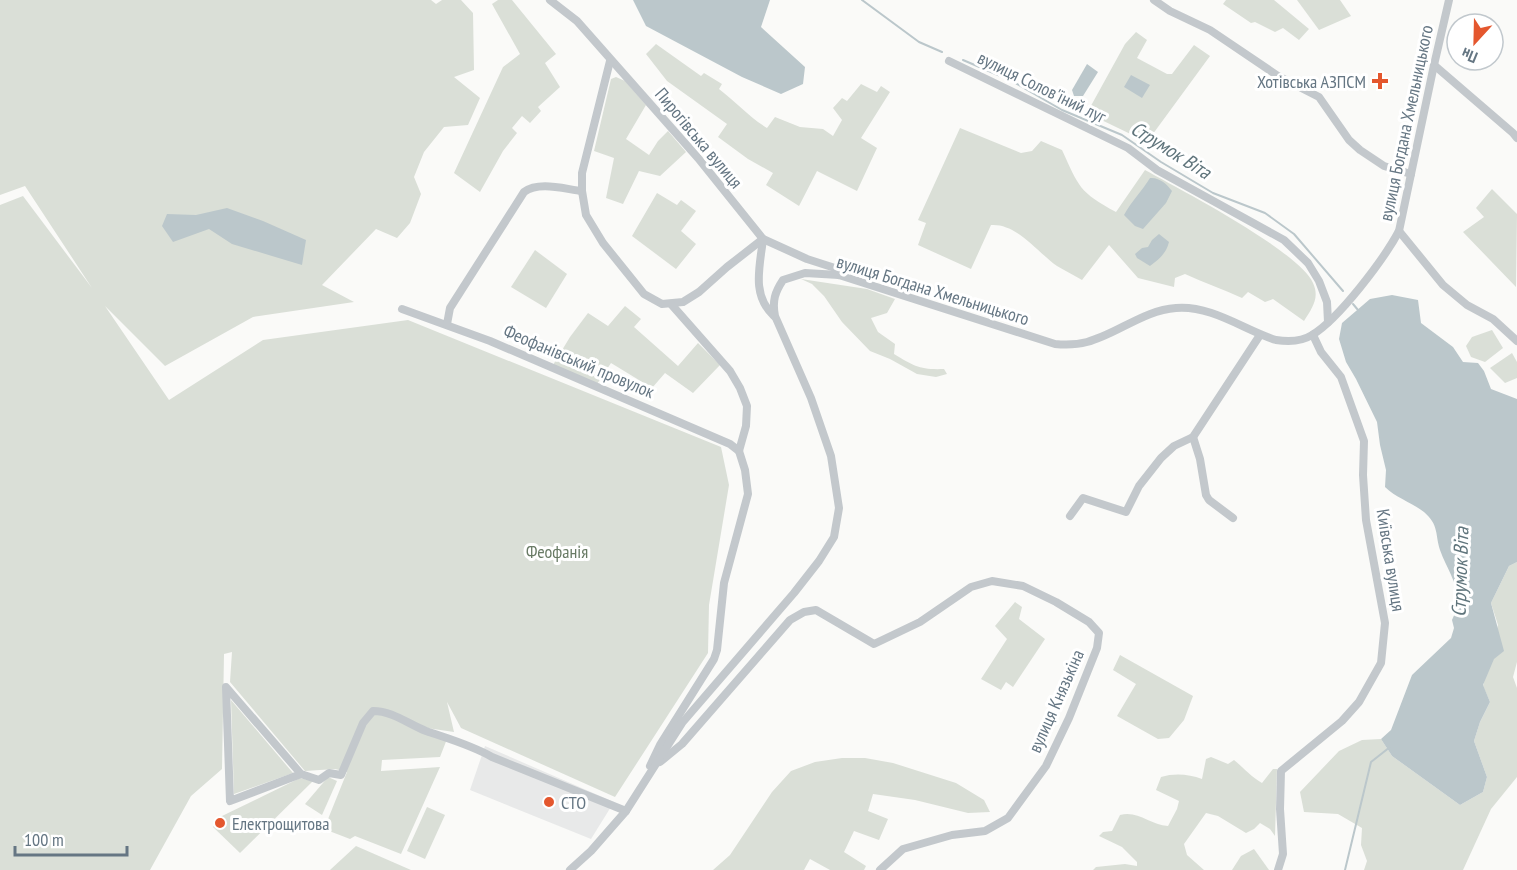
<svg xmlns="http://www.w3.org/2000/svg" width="1517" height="870" font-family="'PT Sans Narrow',sans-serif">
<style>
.built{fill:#e8e9e9}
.green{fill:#dadfd7}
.water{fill:#bbc7cb}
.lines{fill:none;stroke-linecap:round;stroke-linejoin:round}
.stream{stroke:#bbc7cb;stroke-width:2}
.minor{stroke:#c3c8cc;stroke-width:8}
.poi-dot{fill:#e4572e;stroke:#fff;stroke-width:2}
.labels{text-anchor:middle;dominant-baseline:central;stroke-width:6;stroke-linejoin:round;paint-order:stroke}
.poi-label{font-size:18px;fill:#657683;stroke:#fff;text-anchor:start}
.street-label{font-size:18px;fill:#657683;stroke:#fff}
.park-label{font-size:18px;fill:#687a64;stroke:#fff}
.water-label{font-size:20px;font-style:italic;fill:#60757c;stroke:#fff}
</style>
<rect width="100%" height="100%" fill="#fafaf8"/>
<path class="built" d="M485 746 614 802 591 839 470 790Z"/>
<g class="green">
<path d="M0 0H431L436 4 442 0H461L473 13 474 70 454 77 480 98 468 125 444 127 424 152 414 177 421 194 410 223 397 238 376 229 322 285 354 302 253 317 165 366 105 306 169 400 263 340 408 320 721 447 729 485 709 605 708 653 615 797 461 728 447 702 454 732 420 727 447 739 440 757 382 760 381 771 440 767 401 854 355 836 350 839 324 829 347 772 335 769 305 771 230 682 232 652 224 654 222 769 191 796 150 870H0V205L23 196 92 288 25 186 0 195Z"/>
<path d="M498 0H512L556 54 545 63 560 87 538 107 541 111 530 123 522 116 512 128 517 133 503 151 480 192 454 173 503 67 520 54 492 4Z"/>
<path d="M1226 0H1274L1309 29 1299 40 1283 28 1275 32 1255 22 1251 23 1223 4Z"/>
<path d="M1297 0H1340L1351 16 1319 30Z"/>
<path d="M1136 32 1147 40 1137 58 1167 74H1172L1194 45 1210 56 1147 142 1087 113 1125 44Z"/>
<path d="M656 44 701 76 704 73 722 84 719 89C736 102 749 117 767 128L775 117 800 127 823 129 833 136 842 120 833 108 842 98 847 101 861 84 877 92 881 86 890 92 861 138 877 148 857 191 817 171 799 206 766 185 773 173 748 159 718 137 727 124 667 81 646 54Z"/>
<path d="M616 77 625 81 646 105 626 139 649 155 658 141 668 131 686 152 660 176 639 171 623 204 606 198 614 158 594 151 611 79Z"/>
<path d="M960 128 1021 153 1032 151 1041 141 1062 150C1079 187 1079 192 1116 212L1145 170C1179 189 1299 251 1313 283 1320 298 1312 308 1304 321L1273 299 1265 302 1248 292 1242 298C1223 289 1204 283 1185 274L1175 278 1174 287 1138 278 1109 245 1082 280C1074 275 1065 271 1057 266 1038 253 1017 223 991 225L971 269 918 245 926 223 918 220Z"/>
<path d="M1492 189 1517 214 1516 287 1463 232 1484 217 1476 208Z"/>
<path d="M657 193 677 205 681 200 696 211 681 231 696 244 676 269 632 236Z"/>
<path d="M535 250 567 274 546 308 511 287Z"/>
<path d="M801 279 867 289 895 299 887 313 871 318 878 332 895 344 894 354C914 366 920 370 944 369L947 374 936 377 917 374 890 359 870 351 842 322 824 296 812 284Z"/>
<path d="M625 306 641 319 634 327 678 366 698 343 720 365 693 393 665 373 652 388 611 363 597 384 553 365 570 337 588 313 608 326Z"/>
<path d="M1492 330 1503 348 1485 362 1471 357 1466 346 1472 337Z"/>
<path d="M1512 353 1517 362V378L1505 383 1490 368Z"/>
<path d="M1517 562V662L1513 677 1517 688V777L1491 809 1463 870H1364L1367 861 1361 845 1362 828 1338 814 1304 812 1300 792 1339 751 1362 740 1381 739 1392 756 1460 805 1483 792 1487 777 1474 741 1480 722 1490 702 1483 686 1498 625 1491 603 1509 566Z"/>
<path d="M1015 602 1022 607 1019 619 1045 639 1013 687 1006 682 1001 690 981 679 1007 639 995 626Z"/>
<path d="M1120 655 1193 696 1184 720 1169 738 1158 739 1117 716 1136 684 1113 670Z"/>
<path d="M231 700 293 773 234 794Z"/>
<path d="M1211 757 1228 764 1234 760C1244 768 1250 776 1262 783L1273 769H1277L1275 836 1270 829 1260 823 1254 829 1246 833 1218 816 1206 813 1184 844 1187 855 1204 870H1093L1096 867 1125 864 1137 866V862L1122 847 1099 836 1103 832 1112 831 1120 815C1138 810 1150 825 1168 826L1177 809 1179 801 1156 790 1161 777C1174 773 1189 774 1202 779L1206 759Z"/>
<path d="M842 758H865L893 763 956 783 984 800 990 812 968 813 915 800 873 794 868 811 888 819 879 840 854 831 844 852 866 866 864 870H830L810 859 804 870H713L730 855 772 792 791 771 815 762Z"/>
<path d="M328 777 337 781 322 815 305 804Z"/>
<path d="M300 778 313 781 240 853 213 827 222 816Z"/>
<path d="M427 807 445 815 425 859 407 851Z"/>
<path d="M356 846 411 870H330Z"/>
<path d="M1254 849 1269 870H1232L1241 856Z"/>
</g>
<g class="water">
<path d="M633 0H770L761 27 805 67 803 84 781 94 742 77 646 26Z"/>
<path d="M1087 64 1098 72 1083 96H1074L1072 90Z"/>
<path d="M1131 75 1150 85 1142 98 1124 87Z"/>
<path d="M1150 178C1159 177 1167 184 1172 191L1166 203 1143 229 1135 226 1124 215C1131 202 1142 191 1150 178Z"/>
<path d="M227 208 263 221 306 240 302 265 232 244 209 229 173 242 162 226 167 214 196 215Z"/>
<path d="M1159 234 1169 242C1166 254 1159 259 1150 266L1137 258 1135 254 1142 248 1148 247 1152 240Z"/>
<path d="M1392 295 1418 300 1421 323 1453 347 1463 362 1478 363 1484 371 1491 389 1517 399V562L1509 566 1491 603 1504 651 1494 659 1483 685 1490 702 1480 722 1474 741 1487 777 1483 792 1460 805 1392 756 1381 739 1391 730 1412 675 1451 638 1454 628 1452 620C1466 592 1449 575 1440 550 1435 534 1439 525 1424 512 1411 502 1396 498 1385 487L1386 470 1380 445 1377 422 1356 379 1346 362 1339 339 1342 323 1370 299Z"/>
</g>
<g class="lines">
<g class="stream">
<path d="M862 0 919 42 942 52"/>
<path d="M963 60 1012 81 1062 110 1122 135 1161 162 1213 193 1265 213 1294 234 1343 291"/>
<path d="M1353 304 1358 310"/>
<path d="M1345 870 1371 762 1390 747"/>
</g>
<g class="minor">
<path d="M550 0 577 21 698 158 763 239C760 266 751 295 774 316"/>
<path d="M1154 0 1170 11 1210 30 1278 76 1319 97 1349 140 1360 150 1384 166 1411 174"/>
<path d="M610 61 582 173V191L586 215 603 243 644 294 662 304 683 302 699 292 727 267 763 239 807 259 835 268 839 275"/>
<path d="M949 61 1128 148 1157 170 1284 240 1308 263 1319 281 1327 302 1328 322"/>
<path d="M1434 65 1513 133 1517 138"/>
<path d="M1399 231 1443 285 1467 305 1493 319 1517 341"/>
<path d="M402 309 490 341 730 444 739 451"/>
<path d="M447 324 450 308 524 192C539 181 564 189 582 191"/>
<path d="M1193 437 1200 459 1206 495 1209 500 1233 518"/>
<path d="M1070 516 1083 498 1126 512 1139 486 1161 458 1174 446 1193 437 1260 335"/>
<path d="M660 762 682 744 790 620 804 612 816 610 874 644 920 622 971 587 992 581 1023 586 1056 602 1089 622 1099 633 1097 648 1069 718 1046 766 1008 818 985 831 952 835 903 849 880 870"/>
<path d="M650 766 660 745 714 659 717 650 724 583 748 494 745 470 739 451 746 426 747 406 740 388 730 371 671 304"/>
<path d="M301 774 230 801 226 687 301 774 319 780 329 773 341 775 363 723 373 711C393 711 408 724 426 731 449 739 471 745 492 757L626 811"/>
<path d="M570 870 591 851 626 811 682 723 794 593 819 561 834 537 839 508 831 456 811 398 775 316C772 301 775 292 783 280L805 273 839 275 1055 344C1066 345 1076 345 1087 342 1117 334 1144 310 1176 308 1212 305 1244 330 1276 340 1289 342 1301 342 1312 335 1339 319 1384 259 1399 231L1434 65 1449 0"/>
<path d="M1278 870 1283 854 1280 809 1281 771 1342 721 1359 702 1381 663 1385 623 1366 520 1363 475 1364 441 1341 377 1321 352 1313 335"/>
</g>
</g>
<g class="poi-dot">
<path d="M1377 72h6v6h6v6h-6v6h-6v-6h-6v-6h6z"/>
<circle cx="549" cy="802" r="6"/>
<circle cx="220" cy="823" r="6"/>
</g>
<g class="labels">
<g class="poi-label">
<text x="1366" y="81" text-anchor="end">Хотівська АЗПСМ</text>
<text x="561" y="802">СТО</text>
<text x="232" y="823">Електрощитова</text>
</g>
<g class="street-label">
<text transform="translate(1042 87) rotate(26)">вулиця Солов'їний луг</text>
<text transform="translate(1406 123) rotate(-78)">вулиця Богдана Хмельницького</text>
<text transform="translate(699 138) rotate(50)">Пирогівська вулиця</text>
<text transform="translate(933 290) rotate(17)">вулиця Богдана Хмельницького</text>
<text transform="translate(579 361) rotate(23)">Феофанівський провулок</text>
<text transform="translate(1391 560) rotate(81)">Київська вулиця</text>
<text transform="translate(1056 701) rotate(-66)">вулиця Князькіна</text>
</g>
<g class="park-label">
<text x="557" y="551">Феофанія</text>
</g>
<g class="water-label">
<text transform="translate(1171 150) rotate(32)">Струмок Віта</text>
<text transform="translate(1460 572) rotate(-88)">Струмок Віта</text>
</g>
</g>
<g transform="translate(1475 42) rotate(202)"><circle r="28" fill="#ffffff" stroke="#c1c8cd" stroke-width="1.5"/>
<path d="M0-4.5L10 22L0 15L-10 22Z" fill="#e4572e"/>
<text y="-9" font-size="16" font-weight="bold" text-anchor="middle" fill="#657683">Пн</text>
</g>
<path d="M15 846v9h112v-9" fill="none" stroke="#657683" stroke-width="3"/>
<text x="24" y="846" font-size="18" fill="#657683" stroke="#ffffff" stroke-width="4.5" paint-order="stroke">100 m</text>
</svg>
